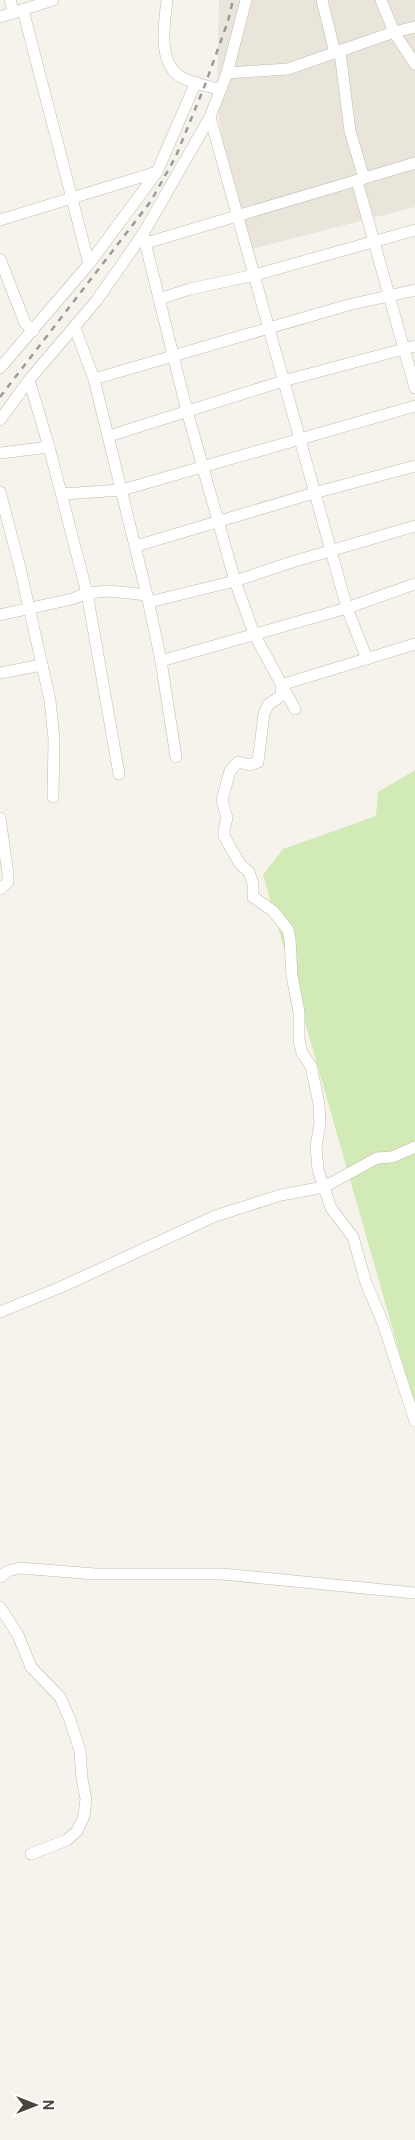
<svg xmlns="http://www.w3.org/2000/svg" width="415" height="2140" font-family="'Public Sans',sans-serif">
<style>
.residential{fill:#eae5da}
.green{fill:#d2eab5}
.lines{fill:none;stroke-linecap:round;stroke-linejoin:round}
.minor-casing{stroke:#c2bbae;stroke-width:12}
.minor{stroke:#fff;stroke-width:11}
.rail{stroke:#9a9a9a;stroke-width:2.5;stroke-dasharray:6 6;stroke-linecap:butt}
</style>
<rect width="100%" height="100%" fill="#f6f3ec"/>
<path class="residential" d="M219 0H415V207L252 249 224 160 217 100Z"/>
<path class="green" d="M415 770V1407L263 875 283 849 376 816 378 792Z"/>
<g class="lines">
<defs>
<g id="minor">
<path d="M10 0 14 13"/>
<path d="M167 0C164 24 157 66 183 78 194 84 209 86 221 90"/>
<path d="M322 0 335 53"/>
<path d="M381 0 394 32 415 64"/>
<path d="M23 10 89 264"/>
<path d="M0 17 53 0"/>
<path d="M340 52 350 131 364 178"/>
<path d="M227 73 288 69 394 32 415 27"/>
<path d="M210 117 347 608 367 659"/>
<path d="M357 181 415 388"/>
<path d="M0 220 157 172"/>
<path d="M143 234 187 411 235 581 254 634 295 709"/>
<path d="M146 243 415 163"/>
<path d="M0 259 25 323 33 331"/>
<path d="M159 299 190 289 255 275 415 230"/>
<path d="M75 328 94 379 147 595 161 661 176 757"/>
<path d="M0 368 89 264 157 172 196 82"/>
<path d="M94 379 348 305 415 290"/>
<path d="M29 380 49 447 87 593 119 774"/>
<path d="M0 420 29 380 97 300 143 234 210 117 227 73 246 0"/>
<path d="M109 436 283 381 415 346"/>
<path d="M0 453 49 447"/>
<path d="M0 492 20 568 50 700 54 739 53 797"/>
<path d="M62 494 122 490 415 406"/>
<path d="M136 546 314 493 415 466"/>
<path d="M149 602 235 581 292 562 415 526"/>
<path d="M0 615 72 599 87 593 110 591 147 595"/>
<path d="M415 644 281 685 282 695 268 705 264 714 258 762 249 765 238 762 230 771 222 800 227 818 224 830V836L240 864 249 872 253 884V897L273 911 288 930 290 939 292 976 299 1012V1040L302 1053 311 1066 319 1104 320 1124 316 1146 318 1170 331 1208 353 1237 366 1283 383 1323 415 1421"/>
<path d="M161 661 347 608 415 584"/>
<path d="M0 673 42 665"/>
<path d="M0 818 8 874V882L0 889"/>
<path d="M0 1312 59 1288 215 1216 281 1195 324 1187 377 1158 392 1157 415 1147"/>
<path d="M0 1577 8 1571 20 1568 95 1574H222L415 1593"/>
<path d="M0 1607 18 1635 31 1667 60 1697 70 1720 80 1751 82 1779 86 1799 84 1816 77 1831 67 1840 31 1854"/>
</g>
</defs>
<use href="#minor" class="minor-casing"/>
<use href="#minor" class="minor"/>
<path class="rail" d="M0 397 151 201 176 156 205 85 228 21 233 0"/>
</g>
<g transform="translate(35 2105) rotate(90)" stroke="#ffffff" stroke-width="4" paint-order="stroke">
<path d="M0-4L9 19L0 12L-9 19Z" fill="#4b4439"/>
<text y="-8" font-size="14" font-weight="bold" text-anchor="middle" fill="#4b4439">N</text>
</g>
</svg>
